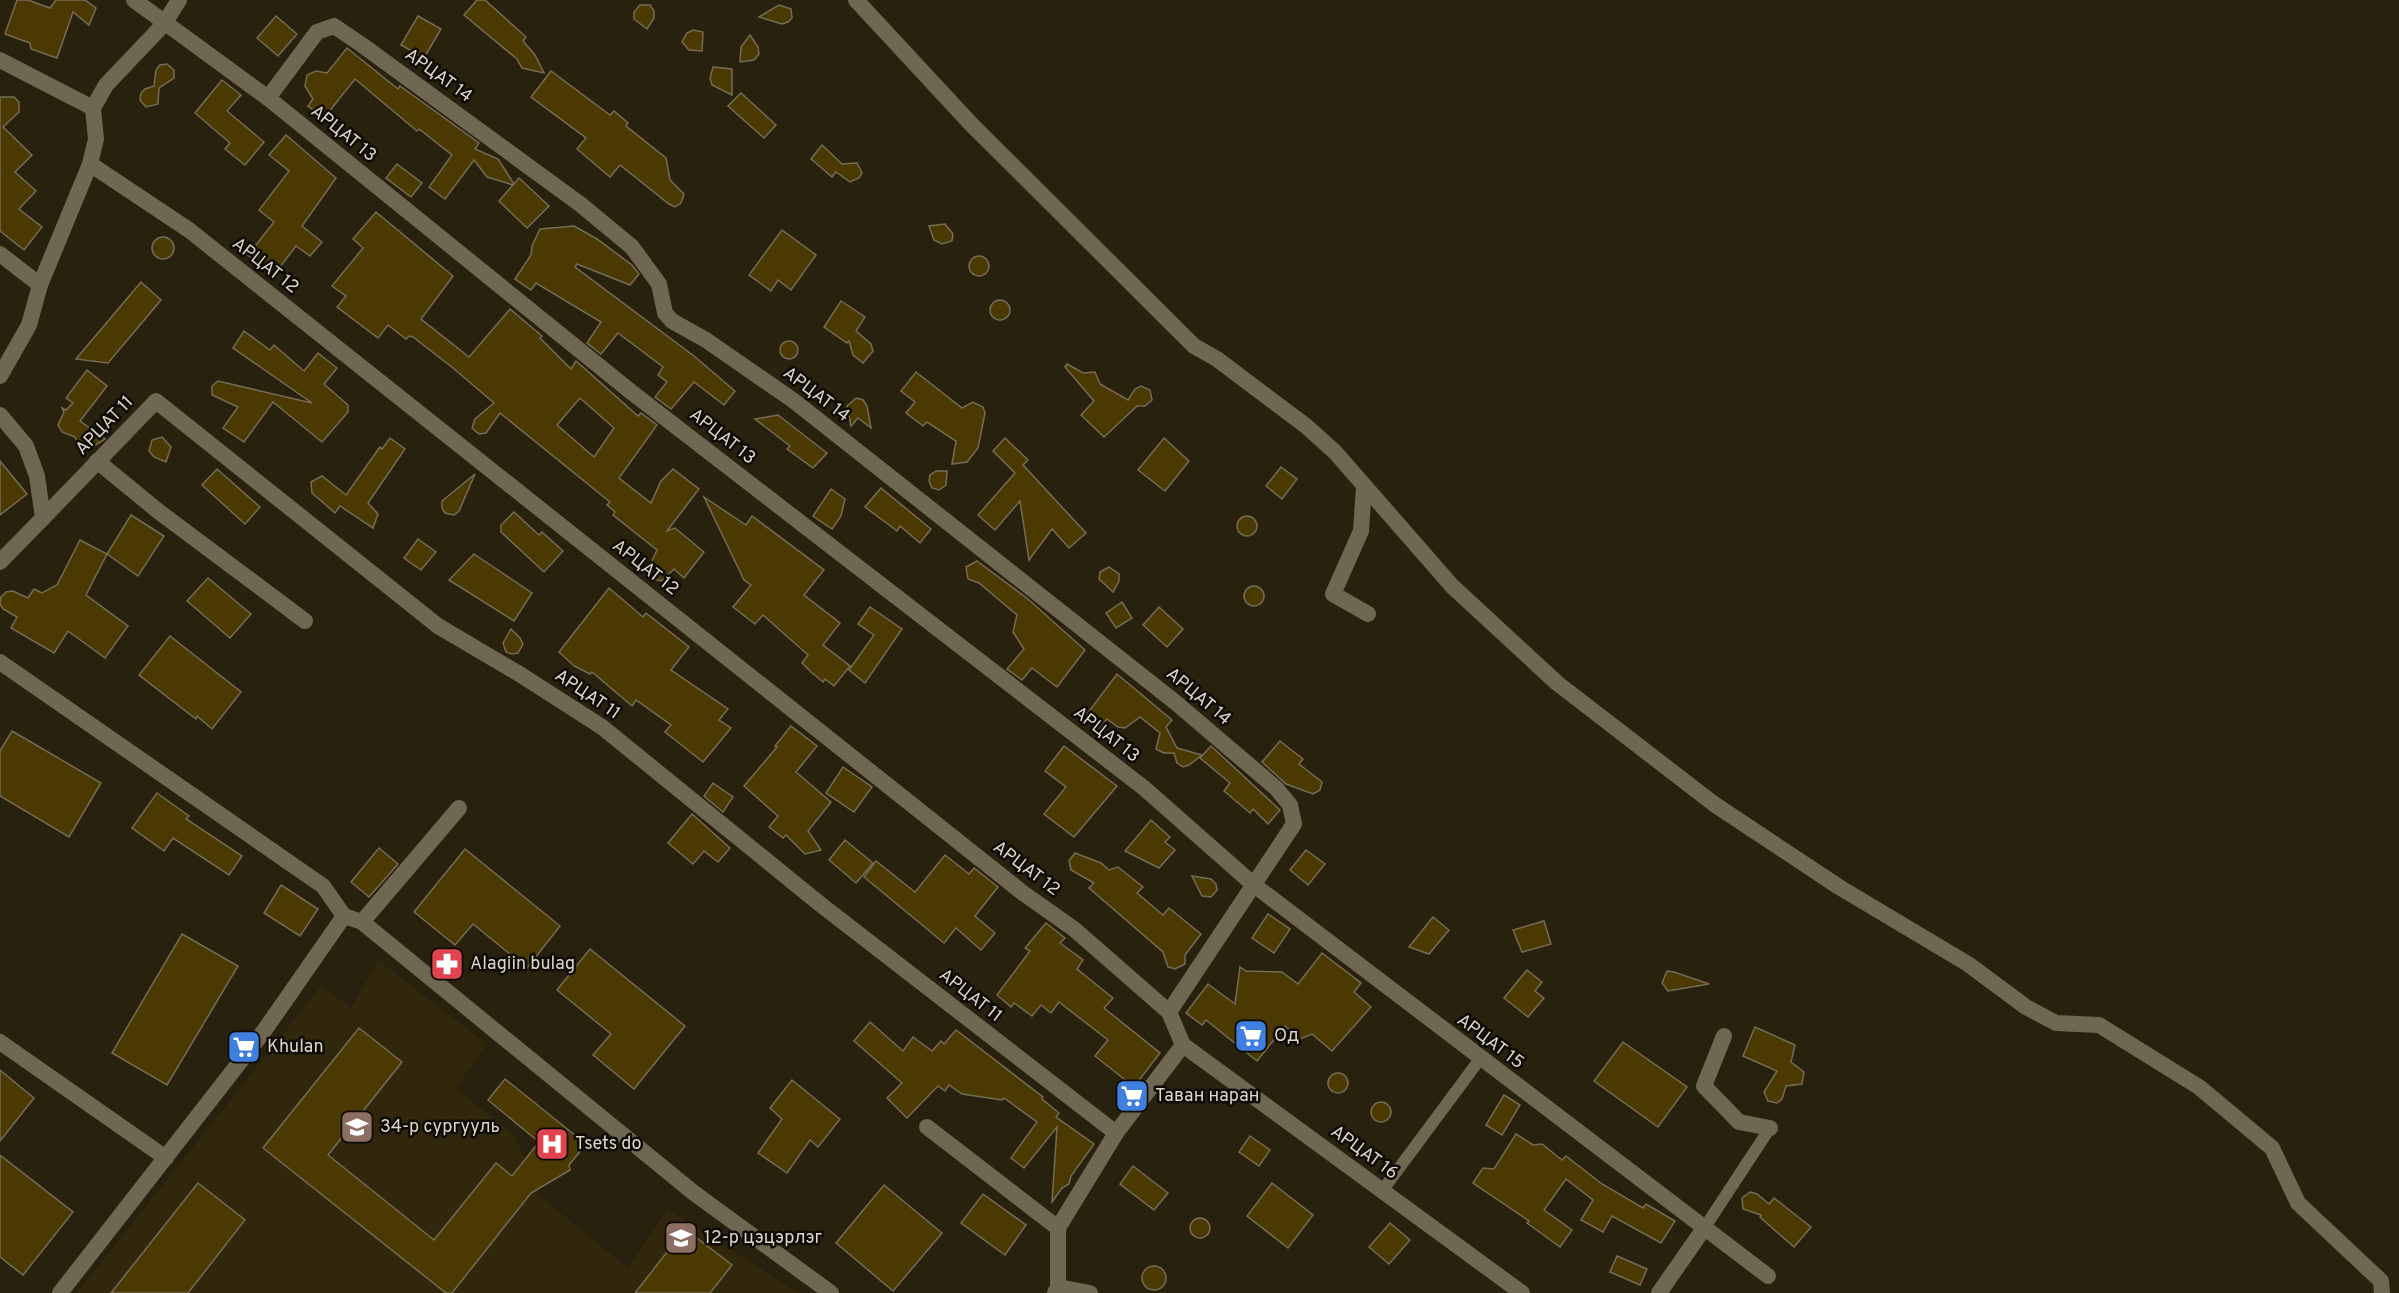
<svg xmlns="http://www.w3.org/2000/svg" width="2399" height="1293" font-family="Overpass,sans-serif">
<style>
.built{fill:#31270c}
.building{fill:#4a3a01;stroke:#746c56;stroke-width:1.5;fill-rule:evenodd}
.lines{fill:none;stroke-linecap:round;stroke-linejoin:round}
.service{stroke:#6f6752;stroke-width:12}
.minor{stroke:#6f6752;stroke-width:16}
.labels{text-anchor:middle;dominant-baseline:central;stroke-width:5;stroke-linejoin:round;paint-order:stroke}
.street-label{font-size:18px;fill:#dcd7cb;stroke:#0e0b04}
.poi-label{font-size:18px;fill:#dcd7cb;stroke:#0e0b04;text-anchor:start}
</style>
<rect width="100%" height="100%" fill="#28210d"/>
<path class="built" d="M378 960 487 1044 456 1088 515 1136 540 1196 628 1268 667 1209 799 1293H77L321 986 351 1008Z"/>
<g class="building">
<path d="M17 0H28L50 8 56 0H85L96 8 89 25 73 12 57 58 31 49 30 43 5 34Z"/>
<path d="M477 0H485L526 37 523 41 535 55 544 73 522 68 517 59 464 15Z"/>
<path d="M640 5H650L654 11V18L647 29 634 19V12Z"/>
<path d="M779 5 791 9 792 18 788 22 782 24 759 17Z"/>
<path d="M276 16 297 34 278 56 257 38Z"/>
<path d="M418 16 441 29 424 58 401 45Z"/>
<path d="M693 30 703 32 702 51 689 50 682 42 687 33Z"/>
<path d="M750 35 758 47 759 54 754 60 740 62 741 47Z"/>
<path d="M347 48 398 89 400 86 479 143 475 149 498 159 514 184 519 178 549 206 527 228 499 201 513 185 487 177 474 160 445 199 429 187 452 155 419 129 417 131 355 79 324 118 308 106 313 99 305 86 307 75 316 71 327 73Z"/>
<path d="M167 64 174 70V78L159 88 158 104 146 107 140 100 141 93 145 89 154 86 156 70 160 65Z"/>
<path d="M713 67 732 69V95L712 85 710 78Z"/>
<path d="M551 71 610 115 614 111 628 123 626 126 666 158 670 180 684 194 681 203 675 207 669 204 620 165 610 177 577 149 586 138 531 97Z"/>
<path d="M222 80 241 95 227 111 264 142 245 165 225 149 230 143 195 113Z"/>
<path d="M741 93 776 125 764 138 728 106Z"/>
<path d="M0 97H14L19 102V112L3 127 32 155 15 172 36 191 19 209 42 227 24 250 0 231Z"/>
<path d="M286 135 336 178 302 226 322 242 310 256 296 246 274 275 248 255 274 222 259 210 289 171 269 155Z"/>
<path d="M822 145 842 164 857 163 862 173 859 178 850 182 836 172 832 177 811 159Z"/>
<path d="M397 164 422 183 411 197 386 178Z"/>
<path d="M376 212 453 276 421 319 469 357 510 309 542 336 540 338 571 369 576 361 638 416 641 413 657 425 619 478 651 503 661 481 673 469 699 489 667 531 675 528 704 552 684 578 674 569 662 581 652 579 648 569 657 550 613 515 615 512 607 505 610 502 500 413 486 433 479 434 472 428 475 419 494 403 453 368 413 337 409 336 406 339 388 325 378 338 337 307 346 296 332 286 363 248 353 239ZM580 398 614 428 594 457 557 425Z"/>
<path d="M945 224 953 234 952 241 942 244 934 240 929 226Z"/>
<path d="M574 226 597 239 632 265 639 274 630 285 577 264 575 267 694 356 735 391 724 405 694 382 671 409 655 397 667 382 658 375 663 367 618 333 601 354 587 343 601 322 536 283 531 290 515 279 531 255 532 246 540 229Z"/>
<path d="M782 230 816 255 791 290 778 280 771 291 749 275Z"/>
<circle cx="163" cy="248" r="11"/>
<circle cx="979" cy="266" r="10"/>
<path d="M141 282 161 300 108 363 76 359Z"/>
<circle cx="1000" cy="310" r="10"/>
<path d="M841 301 865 317 856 331 871 344 873 351 863 363 853 355 849 341 847 343 824 327Z"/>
<path d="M244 331 270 350 274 345 304 371 318 353 337 368 324 384 348 405V412L322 442 273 402 244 442 223 428 238 407 212 395V386L218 381 312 403 233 348Z"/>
<circle cx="789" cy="350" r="9"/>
<path d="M1067 364 1083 373 1095 372 1100 384 1128 400 1135 389 1141 386 1150 390 1152 400 1145 406H1137L1104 437 1081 415 1094 401 1065 367Z"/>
<path d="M87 370 107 386 80 421 105 439 88 450 78 445 75 437 62 432 58 425 64 412 62 408 66 410 73 403 66 398Z"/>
<path d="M916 372 962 408 973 402 983 407 985 413 978 448 967 462 952 464 956 441 927 422 923 426 906 413 915 402 901 391Z"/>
<path d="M856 398 863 400 867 406 871 428 858 418 851 426 847 406Z"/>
<path d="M778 415 827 453 813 468 787 449 790 446 755 419Z"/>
<path d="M162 437 171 447 166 462 154 457 149 451 152 440Z"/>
<path d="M390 438 405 449 368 503 378 514 373 528 340 506 335 513 312 493 311 482 322 476 346 495 380 447 382 449Z"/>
<path d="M1005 438 1028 460 1023 465 1086 533 1069 548 1052 529 1029 560 1020 501 995 530 978 515 1015 473 993 451Z"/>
<path d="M1164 438 1189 461 1165 491 1138 470Z"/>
<path d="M0 461 27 494 0 515Z"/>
<path d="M1281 467 1297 479 1282 499 1266 486Z"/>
<path d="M217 469 260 507 245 524 202 485Z"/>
<path d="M936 471H947L946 485 939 490 932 488 929 481 930 475Z"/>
<path d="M475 474 459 511 454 515 445 513 442 508V501Z"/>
<path d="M881 488 931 529 920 543 900 526 897 531 865 507Z"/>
<path d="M831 489 845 499 841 516 832 529 813 516Z"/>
<path d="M704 497 746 525 752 516 824 570 804 595 840 623 823 645 850 666 834 686 825 679 823 682 811 672 802 663 808 655 763 615 755 624 733 607 751 585 744 580Z"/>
<path d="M514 512 539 535 542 532 563 551 544 572 501 532V525Z"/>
<path d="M131 515 164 536 138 576 107 554Z"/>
<circle cx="1247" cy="526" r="10"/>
<path d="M418 539 436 552 421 570 404 558Z"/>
<path d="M80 540 107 554 86 595 128 626 105 658 68 631 54 653 11 628 17 617 3 609 0 604 1 597 6 592 13 591 28 598 34 589 42 593 57 585Z"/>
<path d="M474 554 532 593 514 621 449 580Z"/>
<path d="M977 561 1028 599 1085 650 1057 687 1032 668 1022 680 1007 669 1024 649 1013 632 1017 615 979 583 968 579 966 567Z"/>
<path d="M1109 567 1119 574V581L1113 592 1099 579 1100 572Z"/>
<path d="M208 578 251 614 230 638 187 601Z"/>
<circle cx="1254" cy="596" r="10"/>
<path d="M609 588 643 617 646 613 689 647 671 670 728 709 719 720 731 728 703 762 665 732 671 725 636 700 632 706 592 672 590 674 574 666 559 652Z"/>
<path d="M1122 602 1132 618 1116 628 1106 613Z"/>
<path d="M870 607 902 629 865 683 849 670 874 635 858 624Z"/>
<path d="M1159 607 1183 629 1167 647 1143 625Z"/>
<path d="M511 629 520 638 523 644 518 653 512 654 506 652 503 643Z"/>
<path d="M170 636 241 692 212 729 197 716 196 719 139 675Z"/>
<path d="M1117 674 1172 720 1166 727 1177 748 1202 755 1189 765 1183 767 1177 763 1174 753H1164L1156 749 1160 733 1140 717 1125 728 1118 727 1107 719 1099 729 1084 718Z"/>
<path d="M791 726 817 746 796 772 831 802 808 831 821 850 805 854 786 835 783 838 769 827 778 816 744 786 777 747 775 746Z"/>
<path d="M12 731 101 783 69 837 0 796V751Z"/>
<path d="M1280 741 1303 759 1299 764 1322 782 1320 790 1313 794 1286 784 1262 762Z"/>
<path d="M1064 746 1117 786 1074 837 1044 814 1066 787 1045 771Z"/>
<path d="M1211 746 1280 810 1268 824 1253 809 1250 813 1224 791 1230 783 1200 758Z"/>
<path d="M843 767 872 787 854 812 826 793Z"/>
<path d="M713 783 733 797 723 812 704 796Z"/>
<path d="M157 793 189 816 186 819 242 856 229 875 173 838 164 851 132 828Z"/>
<path d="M692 814 730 848 718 862 704 851 693 864 668 843Z"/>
<path d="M1151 820 1170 837 1165 842 1175 850 1159 868 1125 851Z"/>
<path d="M845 840 873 863 856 883 829 860Z"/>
<path d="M379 848 398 864 369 897 351 882Z"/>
<path d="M465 849 560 926 527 968 473 924 455 945 414 912Z"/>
<path d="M1306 850 1325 864 1308 885 1290 870Z"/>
<path d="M1075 853 1101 863 1109 870 1118 867 1143 887 1137 893 1163 915 1169 908 1201 934 1185 955V964L1175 969 1168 967 1163 952 1089 888 1094 883 1071 870 1069 861Z"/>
<path d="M945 855 969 874 974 868 998 887 975 916 995 933 981 950 956 928 944 943 864 877 876 861 915 892Z"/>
<path d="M1192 876 1211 879 1216 884 1217 890 1211 897 1202 896Z"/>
<path d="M281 885 318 909 300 936 264 913Z"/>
<path d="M1268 914 1290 929 1274 953 1252 938Z"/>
<path d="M1433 917 1449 930 1429 954 1409 947Z"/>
<path d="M1544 921 1551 944 1522 952 1513 930Z"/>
<path d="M1046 923 1065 938 1060 943 1083 960 1077 969 1113 998 1104 1008 1160 1053 1134 1087 1095 1056 1108 1040 1059 1002 1051 1013 1041 1005 1032 1016 1014 1003 1011 1007 997 995 1030 951 1025 948Z"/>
<path d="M182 934 238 966 167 1085 112 1053Z"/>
<path d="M590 949 685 1026 634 1089 593 1055 611 1034 557 990Z"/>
<path d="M1322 953 1361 983 1354 992 1371 1007 1332 1051 1312 1034 1300 1039 1285 1026 1257 1061 1206 1020 1202 1025 1186 1013 1208 984 1235 1004 1240 967 1246 971 1282 972 1298 984Z"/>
<path d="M1527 970 1542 982 1535 991 1544 998 1528 1017 1504 998Z"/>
<path d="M1667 971 1674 972 1709 984 1668 991 1662 983Z"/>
<path d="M870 1022 903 1051 913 1037 932 1051 941 1041 944 1044 956 1030 1043 1097 1042 1099 1059 1113 1056 1117 1094 1144 1071 1176 1069 1184 1062 1188 1052 1202 1057 1127 1024 1168 1011 1158 1037 1122 1004 1098 1002 1100 962 1094 949 1085 945 1091 938 1086 907 1118 887 1098 902 1083 854 1041Z"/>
<path d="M1755 1027 1795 1045 1791 1062 1804 1072 1802 1084 1786 1086 1782 1099 1777 1103 1768 1101 1764 1092 1777 1071 1743 1056Z"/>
<path d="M359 1028 402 1062 328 1155 434 1240 496 1163 512 1176 539 1142 488 1100 505 1079 586 1144 569 1165 570 1170 531 1193 452 1293H446L263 1148Z"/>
<path d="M1623 1042 1687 1087 1658 1127 1594 1081Z"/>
<path d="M0 1070 34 1098 0 1141Z"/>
<circle cx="1338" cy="1083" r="10"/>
<path d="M792 1080 840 1119 818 1147 810 1140 787 1173 758 1153 782 1119 770 1108Z"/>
<path d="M1504 1095 1520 1105 1502 1135 1486 1125Z"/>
<circle cx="1381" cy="1112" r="10"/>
<path d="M1516 1134 1533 1145 1542 1144 1562 1160 1566 1156 1602 1184 1643 1208 1646 1204 1675 1221 1661 1243 1612 1216 1603 1232 1581 1220 1593 1200 1566 1179 1544 1210 1572 1230 1560 1247 1527 1223 1529 1221 1473 1183 1483 1168 1494 1169Z"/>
<path d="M1250 1136 1270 1150 1259 1166 1239 1152Z"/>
<path d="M0 1155 73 1212 23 1275 0 1257Z"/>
<path d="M1133 1166 1168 1193 1154 1210 1120 1184Z"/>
<path d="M198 1183 245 1220 188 1293H111Z"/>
<path d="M1272 1183 1313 1215 1288 1248 1247 1216Z"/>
<path d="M884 1185 942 1233 893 1291 836 1243Z"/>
<path d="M1750 1192 1757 1194 1769 1204 1774 1198 1811 1227 1794 1247 1760 1217 1761 1215 1743 1209 1742 1198Z"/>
<path d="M983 1194 1026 1225 1005 1255 961 1223Z"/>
<circle cx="1200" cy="1228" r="10"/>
<path d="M1390 1223 1410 1240 1389 1264 1369 1247Z"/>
<path d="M685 1229 732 1265 710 1293H635Z"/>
<path d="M1617 1256 1647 1269 1640 1285 1610 1272Z"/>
<circle cx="1154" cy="1278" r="12"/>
</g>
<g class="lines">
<g class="service">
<path d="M1382 1191 1480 1059"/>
<path d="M1705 1227 1770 1128"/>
</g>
<g class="minor">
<path d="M134 0 268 98 630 391 1144 788 1254 885 1768 1276"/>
<path d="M856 0 971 124 1194 346 1217 359 1306 426 1335 452 1452 586 1557 683 1714 804 1839 887 1968 964 2026 1007 2056 1023 2099 1025 2199 1087 2272 1148 2298 1203 2381 1281 2382 1293"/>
<path d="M0 60 93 108"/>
<path d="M268 98 317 32 334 26 362 45 580 204 632 247 659 284 665 313 672 321 706 340 794 401 1175 702 1276 788 1290 805 1294 824 1169 1012 1183 1045 1116 1133 1058 1228V1287L1055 1293"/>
<path d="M90 164 189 230 1023 893 1074 929 1169 1012"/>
<path d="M0 254 40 285"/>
<path d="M0 376 29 325 40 285 90 164 96 139 93 108 106 85 164 24 179 0"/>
<path d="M0 415 26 446 37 476 43 518 0 562"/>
<path d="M97 461 158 511 305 621"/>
<path d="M1364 486 1361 531 1333 594 1368 614"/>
<path d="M43 518 156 401 438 626 521 675 602 727 820 904 1116 1133"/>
<path d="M0 662 323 886 344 916 362 922 694 1193 831 1293"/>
<path d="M362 922 459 808"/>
<path d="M1724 1036 1704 1086 1739 1122 1770 1128"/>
<path d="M0 1042 166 1158"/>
<path d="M1183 1045 1522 1293"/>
<path d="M927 1127 1058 1228"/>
<path d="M1058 1287 1090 1293"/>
<path d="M60 1293 264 1031 344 916"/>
<path d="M1659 1293 1705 1227"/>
</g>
</g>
<defs>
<symbol id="pharmacy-square" viewBox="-11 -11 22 22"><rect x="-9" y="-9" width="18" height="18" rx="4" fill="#e0444e" stroke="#0e0b04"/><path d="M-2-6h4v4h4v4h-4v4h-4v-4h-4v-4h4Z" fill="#fff"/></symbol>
<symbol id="supermarket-square" viewBox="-11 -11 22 22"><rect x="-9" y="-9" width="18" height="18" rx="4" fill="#3f7fe0" stroke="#0e0b04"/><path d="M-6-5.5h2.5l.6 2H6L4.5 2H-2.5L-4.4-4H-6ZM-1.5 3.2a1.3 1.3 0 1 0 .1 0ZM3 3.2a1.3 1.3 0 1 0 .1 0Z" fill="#fff"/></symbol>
<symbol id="school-square" viewBox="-11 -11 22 22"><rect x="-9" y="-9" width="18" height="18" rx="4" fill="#8d6e63" stroke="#0e0b04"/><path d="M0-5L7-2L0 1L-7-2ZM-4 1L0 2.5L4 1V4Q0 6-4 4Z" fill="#fff"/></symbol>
<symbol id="hospital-square" viewBox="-11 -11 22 22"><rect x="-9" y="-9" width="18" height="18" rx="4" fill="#e0444e" stroke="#0e0b04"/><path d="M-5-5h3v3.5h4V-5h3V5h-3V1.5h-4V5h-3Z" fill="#fff"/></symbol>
</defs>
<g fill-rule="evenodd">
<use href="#pharmacy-square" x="428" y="945" width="38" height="38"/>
<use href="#supermarket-square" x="1232" y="1017" width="38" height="38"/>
<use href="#supermarket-square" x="225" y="1028" width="38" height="38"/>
<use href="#supermarket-square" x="1113" y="1077" width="38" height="38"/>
<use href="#school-square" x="338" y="1108" width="38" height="38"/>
<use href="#hospital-square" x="533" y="1125" width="38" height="38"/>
<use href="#school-square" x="662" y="1219" width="38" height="38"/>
</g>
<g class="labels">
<g class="street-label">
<text transform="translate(438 76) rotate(36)">АРЦАТ 14</text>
<text transform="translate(343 134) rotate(39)">АРЦАТ 13</text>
<text transform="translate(265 266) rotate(38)">АРЦАТ 12</text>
<text transform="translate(816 395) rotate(37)">АРЦАТ 14</text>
<text transform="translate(105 426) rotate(-46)">АРЦАТ 11</text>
<text transform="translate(722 437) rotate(38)">АРЦАТ 13</text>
<text transform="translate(645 568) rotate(38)">АРЦАТ 12</text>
<text transform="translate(587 695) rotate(34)">АРЦАТ 11</text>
<text transform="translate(1198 697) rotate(40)">АРЦАТ 14</text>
<text transform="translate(1106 735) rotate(38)">АРЦАТ 13</text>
<text transform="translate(1026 869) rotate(37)">АРЦАТ 12</text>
<text transform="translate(970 996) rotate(38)">АРЦАТ 11</text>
<text transform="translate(1490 1042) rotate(37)">АРЦАТ 15</text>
<text transform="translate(1364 1153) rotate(36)">АРЦАТ 16</text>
</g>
<g class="poi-label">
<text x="470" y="964">Alagiin bulag</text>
<text x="1274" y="1036">Од</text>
<text x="267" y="1047">Khulan</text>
<text x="1155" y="1096">Таван наран</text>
<text x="380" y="1127">34-р сургууль</text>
<text x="575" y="1144">Tsets do</text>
<text x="704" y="1238">12-р цэцэрлэг</text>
</g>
</g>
</svg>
